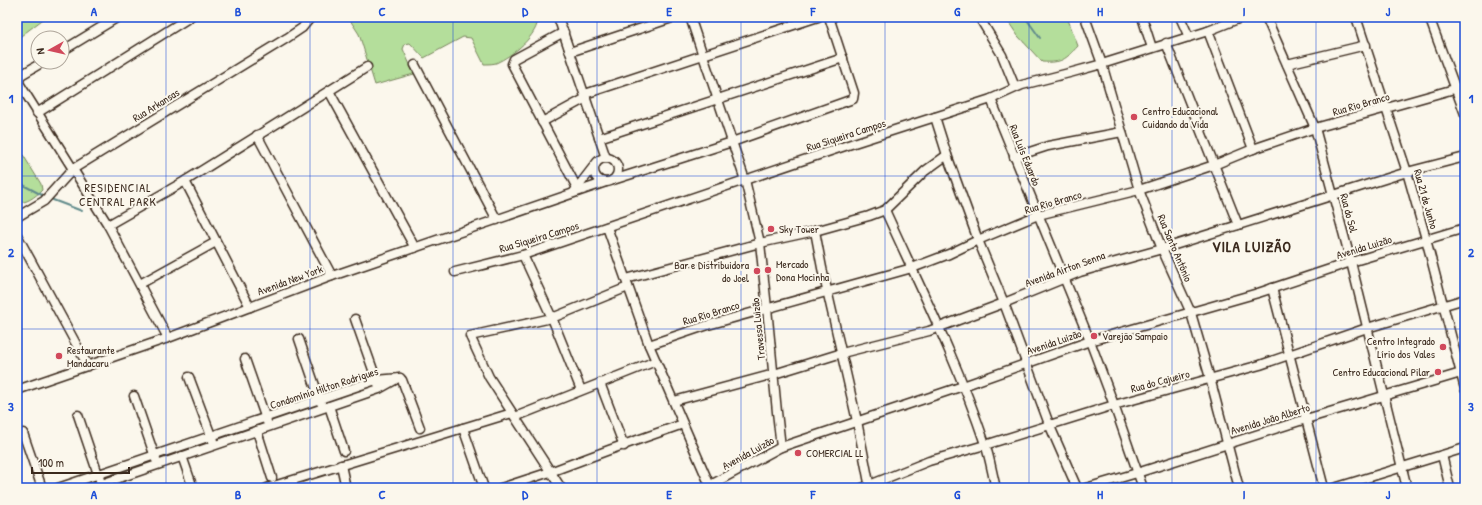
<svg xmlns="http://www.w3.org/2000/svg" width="1482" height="505" font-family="'Patrick Hand',sans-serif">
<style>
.green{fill:#b4de9b;stroke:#78845c}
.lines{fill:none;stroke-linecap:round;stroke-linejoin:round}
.stream{stroke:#618b8b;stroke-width:2}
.minor-casing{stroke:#3b2a1e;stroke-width:11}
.minor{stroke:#fbf7ec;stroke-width:8}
.grid{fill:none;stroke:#1d4ed8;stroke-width:1;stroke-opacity:0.55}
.poi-dot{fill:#d1495b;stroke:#fbf7ec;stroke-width:1.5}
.labels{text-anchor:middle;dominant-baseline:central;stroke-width:4;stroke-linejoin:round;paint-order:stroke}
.street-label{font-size:11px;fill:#3b2a1e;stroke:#fbf7ec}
.poi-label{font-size:11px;fill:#3b2a1e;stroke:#fbf7ec;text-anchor:start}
.neighbourhood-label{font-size:12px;letter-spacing:1px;fill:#3b2a1e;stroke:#fbf7ec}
.district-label{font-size:15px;font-weight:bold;letter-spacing:1px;fill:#3b2a1e;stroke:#fbf7ec}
.neatline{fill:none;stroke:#1d4ed8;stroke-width:1.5}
.grid-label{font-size:13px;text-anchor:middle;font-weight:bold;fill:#1d4ed8}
</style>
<rect width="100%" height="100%" fill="#fbf7ec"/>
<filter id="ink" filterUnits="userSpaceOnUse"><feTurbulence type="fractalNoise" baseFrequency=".025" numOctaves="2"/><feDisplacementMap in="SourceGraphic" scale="8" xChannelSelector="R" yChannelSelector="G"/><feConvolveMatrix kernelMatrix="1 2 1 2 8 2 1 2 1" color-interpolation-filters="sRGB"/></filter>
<g filter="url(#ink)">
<g class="green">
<path d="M17 17H46L17 39Z"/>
<path d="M348 17H538C539 35 512 56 496 63 492 64 488 64 484 64L471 38 463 37 424 58 410 43 405 44 403 49 414 74 375 85 359 34Z"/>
<path d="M1005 17H1067L1078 46C1065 60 1062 63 1042 62L1018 36Z"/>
<path d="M17 145 41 184 42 190C35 197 26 204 17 202Z"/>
</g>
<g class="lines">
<g class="stream">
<path d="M1025 17 1040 38"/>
<path d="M17 179 25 186 42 195"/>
<path d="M53 200 82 211"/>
</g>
<defs>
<g id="minor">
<path d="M558 17 606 158"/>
<path d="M690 17 745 180 760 243 767 308 777 412 781 447"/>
<path d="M979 17 1002 55 1015 87"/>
<path d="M1085 17 1102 64 1139 190 1162 249 1191 313 1210 378 1239 488"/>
<path d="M1142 17 1152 48"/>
<path d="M1180 17 1189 37"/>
<path d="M1266 17 1315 128 1351 262 1407 488"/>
<path d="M1356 17 1407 172 1426 239 1465 389"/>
<path d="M1429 17 1465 114"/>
<path d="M1208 31 1253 149"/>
<path d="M564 32 514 59 512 64 577 188"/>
<path d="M1166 43 1238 225"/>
<path d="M62 51 118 17"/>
<path d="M570 52 675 17"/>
<path d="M43 62 21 75 20 77 19 83 108 225 168 338"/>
<path d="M1287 64 1366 45"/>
<path d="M415 65 497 220"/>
<path d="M329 91 415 248"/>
<path d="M585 94 818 17"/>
<path d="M991 99 1090 341 1114 405 1143 488"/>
<path d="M37 113 190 17"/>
<path d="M935 117 947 155 978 240 1004 303 1049 424 1077 488"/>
<path d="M542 122 586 98"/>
<path d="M257 135 332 276"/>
<path d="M599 138 843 58"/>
<path d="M1014 157 1048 146 1122 132"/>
<circle cx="606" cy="170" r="12"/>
<path d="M613 180 732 142 853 99 854 93 829 17"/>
<path d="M185 181 250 307"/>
<path d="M574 192 594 166"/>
<path d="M885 210C920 287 958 363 985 444 990 458 992 473 996 488"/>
<path d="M17 217 44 201 73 169 287 38 302 28 311 17"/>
<path d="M108 225 185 181 367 67"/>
<path d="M607 227 649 345 711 488"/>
<path d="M815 231 822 268 857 421 870 488"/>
<path d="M17 235 88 366"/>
<path d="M523 255 552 318 581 390"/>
<path d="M455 272 523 255 854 143 991 99 1022 85 1073 72 1102 64 1208 31 1243 17"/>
<path d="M626 279 760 243 815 231 869 216 885 210 925 171 947 155"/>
<path d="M140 284 216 242"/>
<path d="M1272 288 1324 488"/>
<path d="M355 319 378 384"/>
<path d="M299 339 321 403"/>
<path d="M649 345 708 325 912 268 949 254 978 240 1038 215 1139 190 1214 165 1253 149 1315 128 1465 86"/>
<path d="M245 359 267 422"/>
<path d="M189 377 213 441"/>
<path d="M400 378 402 380 420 428"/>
<path d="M600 383 624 446"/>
<path d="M17 390 168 338 332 276 606 182"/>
<path d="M134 396 156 460"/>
<path d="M674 401 774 374 842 353 929 331 1004 303 1080 272 1162 249 1407 172 1465 157"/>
<path d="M329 406 344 451"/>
<path d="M78 415 100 480"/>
<path d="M515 417 656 361"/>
<path d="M463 428 484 488"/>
<path d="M257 431 272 478"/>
<path d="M23 433 42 488"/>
<path d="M1442 455 1450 488"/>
<path d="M182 456 193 488"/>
<path d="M341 465 346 488"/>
<path d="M58 488 376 380 400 378"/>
<path d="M90 488 379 389 395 380"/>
<path d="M267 488 512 413"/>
<path d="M501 488 550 472 609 450 683 424"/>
<path d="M561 488 489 377 470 336 552 318 628 287"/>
<path d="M705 488 781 447 963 386 1090 341 1258 293 1351 262 1465 228"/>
<path d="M862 488 929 461 985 445 1114 405 1260 365 1367 328 1465 299"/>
<path d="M1086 488 1137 473 1306 419 1461 373 1465 370"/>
<path d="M1334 488 1465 448"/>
</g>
</defs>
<use href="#minor" class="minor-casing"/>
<use href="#minor" class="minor"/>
</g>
</g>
<path class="grid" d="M166 17V488M310 17V488M453 17V488M597 17V488M741 17V488M885 17V488M1029 17V488M1172 17V488M1316 17V488M17 176H1465M17 329H1465"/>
<g class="poi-dot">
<circle cx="1134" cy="117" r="4"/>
<circle cx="771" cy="229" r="4"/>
<circle cx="768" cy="270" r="4"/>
<circle cx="757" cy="271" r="4"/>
<circle cx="1094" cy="336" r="4"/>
<circle cx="1443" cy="347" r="4"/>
<circle cx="59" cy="356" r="4"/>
<circle cx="1438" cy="372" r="4"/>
<circle cx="798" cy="453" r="4"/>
</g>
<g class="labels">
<g class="street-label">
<text transform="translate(1361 104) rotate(-16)">Rua Rio Branco</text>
<text transform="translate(156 105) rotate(-32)">Rua Arkansas</text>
<text transform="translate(846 135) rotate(-18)">Rua Siqueira Campos</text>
<text transform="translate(1025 155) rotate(68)">Rua Luís Eduardo</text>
<text transform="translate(1426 199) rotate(74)">Rua 21 de Junho</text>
<text transform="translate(1053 202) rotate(-16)">Rua Rio Branco</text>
<text transform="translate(1349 213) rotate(75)">Rua do Sol</text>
<text transform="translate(539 237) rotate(-17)">Rua Siqueira Campos</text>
<text transform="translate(1364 247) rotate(-17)">Avenida Luizão</text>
<text transform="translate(1175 248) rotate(67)">Rua Santo Antônio</text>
<text transform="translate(1065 269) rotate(-20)">Avenida Airton Senna</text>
<text transform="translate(290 280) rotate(-20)">Avenida New York</text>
<text transform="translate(711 313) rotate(-17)">Rua Rio Branco</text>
<text transform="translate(758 329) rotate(-96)">Travessa Luizão</text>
<text transform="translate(1054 342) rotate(-19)">Avenida Luizão</text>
<text transform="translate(1160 381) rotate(-15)">Rua do Cajueiro</text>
<text transform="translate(324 388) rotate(-18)">Condomínio Hilton Rodrigues</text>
<text transform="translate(1270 419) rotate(-17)">Avenida João Alberto</text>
<text transform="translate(748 453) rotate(-29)">Avenida Luizão</text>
</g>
<g class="poi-label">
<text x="1142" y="111">Centro Educacional<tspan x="1142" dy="13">Cuidando da Vida</tspan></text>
<text x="779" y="229">Sky Tower</text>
<text x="776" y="264">Mercado<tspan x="776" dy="13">Dona Mocinha</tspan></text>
<text x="749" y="265" text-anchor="end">Bar e Distribuidora<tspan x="749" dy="13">do Joel</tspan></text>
<text x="1102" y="336">Varejão Sampaio</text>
<text x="1435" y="341" text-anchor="end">Centro Integrado<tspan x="1435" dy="13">Lírio dos Vales</tspan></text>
<text x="67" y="350">Restaurante<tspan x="67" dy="13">Mandacaru</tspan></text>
<text x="1430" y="372" text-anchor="end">Centro Educacional Pilar</text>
<text x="806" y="453">COMERCIAL LL</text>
</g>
<g class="neighbourhood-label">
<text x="118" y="187">RESIDENCIAL<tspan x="118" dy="14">CENTRAL PARK</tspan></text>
</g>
<g class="district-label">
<text x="1252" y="246">VILA LUIZÃO</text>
</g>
</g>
<rect width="1482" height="505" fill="none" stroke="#fbf7ec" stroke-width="44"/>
<g transform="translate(50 50) rotate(262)"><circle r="19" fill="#fbf7ec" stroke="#aea59a"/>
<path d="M0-3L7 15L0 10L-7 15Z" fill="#d1495b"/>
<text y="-6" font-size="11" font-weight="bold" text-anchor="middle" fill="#3b2a1e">N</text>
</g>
<path d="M32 467v6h97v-6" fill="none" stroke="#3b2a1e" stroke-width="2"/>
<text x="38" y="467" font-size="12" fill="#3b2a1e" stroke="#fbf7ec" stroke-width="3" paint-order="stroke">100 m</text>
<rect x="22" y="22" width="1438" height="461" class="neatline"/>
<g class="grid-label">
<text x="94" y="16">A</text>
<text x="238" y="16">B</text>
<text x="382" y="16">C</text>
<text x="525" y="16">D</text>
<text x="669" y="16">E</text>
<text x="813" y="16">F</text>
<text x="957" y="16">G</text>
<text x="1100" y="16">H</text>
<text x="1244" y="16">I</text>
<text x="1388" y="16">J</text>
<text x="11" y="103">1</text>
<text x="1471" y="103">1</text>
<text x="11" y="257">2</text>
<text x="1471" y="257">2</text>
<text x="11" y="411">3</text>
<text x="1471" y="411">3</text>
<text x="94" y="499">A</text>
<text x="238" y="499">B</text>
<text x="382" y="499">C</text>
<text x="525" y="499">D</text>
<text x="669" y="499">E</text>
<text x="813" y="499">F</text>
<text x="957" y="499">G</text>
<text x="1100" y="499">H</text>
<text x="1244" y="499">I</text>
<text x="1388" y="499">J</text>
</g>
</svg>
